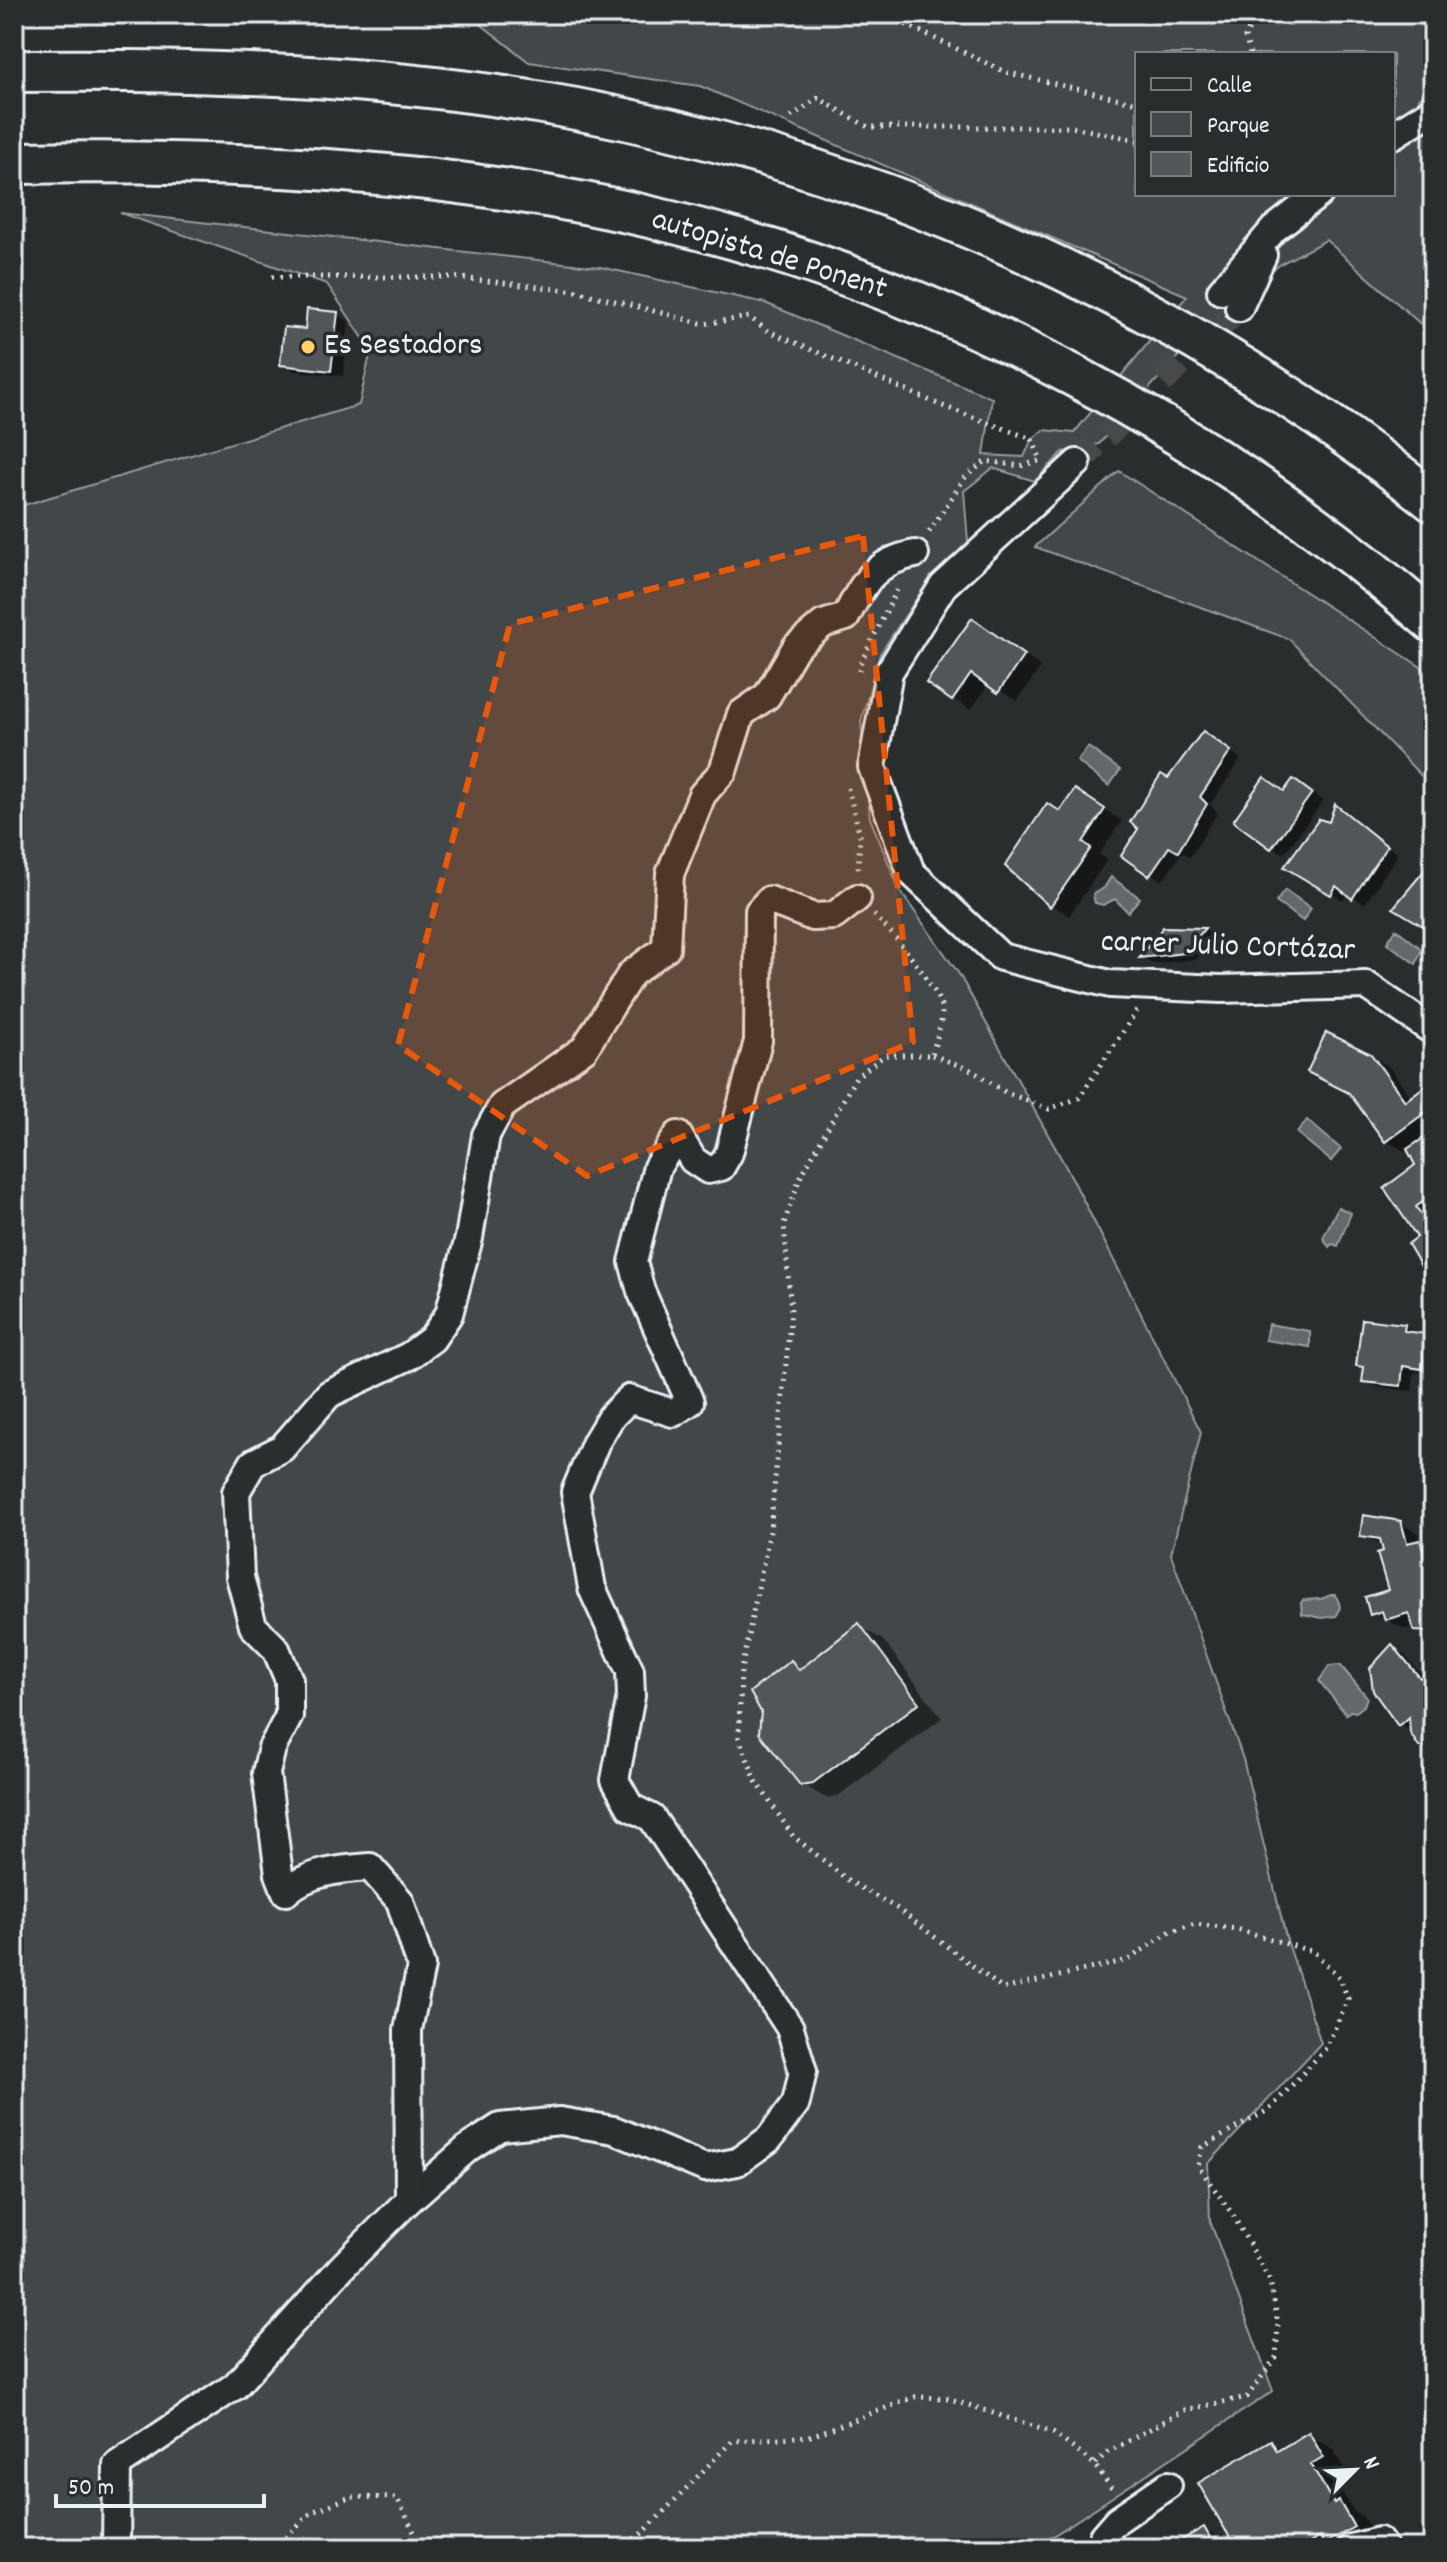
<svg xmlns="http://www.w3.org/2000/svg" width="1447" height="2562" font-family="Dekko,sans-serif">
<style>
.green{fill:#424648;stroke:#959ca0;stroke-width:2;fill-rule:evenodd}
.water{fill:#63686b;stroke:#989fa3;stroke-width:2}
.shadow{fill:#0007}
.building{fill:#535759;stroke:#e8f1f8;stroke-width:2}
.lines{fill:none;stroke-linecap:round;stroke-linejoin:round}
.minor-tunnel{stroke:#464a4c;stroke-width:26;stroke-dasharray:26 13;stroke-linecap:butt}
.minor-casing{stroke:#e8f1f8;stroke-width:32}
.highway-casing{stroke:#e8f1f8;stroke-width:46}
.path{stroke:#e8f1f8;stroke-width:5;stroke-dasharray:2 6;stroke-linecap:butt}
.minor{stroke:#2a2d2e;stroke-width:26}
.highway{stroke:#2a2d2e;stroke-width:40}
.marked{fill:#e8590c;fill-opacity:0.2;stroke:#e8590c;stroke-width:6;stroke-dasharray:16 10;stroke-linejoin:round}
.poi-dot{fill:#ffd166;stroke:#2a2d2e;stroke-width:3}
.labels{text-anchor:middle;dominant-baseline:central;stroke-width:7;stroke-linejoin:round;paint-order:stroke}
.street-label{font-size:32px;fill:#e8f1f8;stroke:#2a2d2e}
.poi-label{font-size:32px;fill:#e8f1f8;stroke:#2a2d2e;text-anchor:start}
</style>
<rect width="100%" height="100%" fill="#2a2d2e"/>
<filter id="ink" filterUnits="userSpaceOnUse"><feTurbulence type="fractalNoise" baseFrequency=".0125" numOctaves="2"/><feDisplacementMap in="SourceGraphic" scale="16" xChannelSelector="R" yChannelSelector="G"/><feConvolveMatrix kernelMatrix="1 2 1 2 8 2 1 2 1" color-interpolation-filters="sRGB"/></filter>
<g filter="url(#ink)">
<g class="green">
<path d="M468 14H1433V87L1418 99 1433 91V335L1326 240 1286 261 1236 292 1099 444 1063 452 1035 481 993 468 964 491 968 542 923 589 880 654 861 721 870 818 900 891 959 974 1072 1178 1201 1432 1171 1554 1243 1759 1286 1937 1321 2043 1208 2164 1210 2221 1273 2391 1053 2536 998 2548H14V508L359 405 371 350 327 284 120 213 600 267 765 303 992 398 984 455 1024 457 1032 439 1044 430 1074 433 1187 296 700 86 529 62ZM1137 54H1393V194H1137Z"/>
<path d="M1119 471 1421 667 1433 681V788L1289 639 1035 547Z"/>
</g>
<g class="water">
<path d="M1088 747 1120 770 1109 786 1077 761Z"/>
<path d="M1111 877 1140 898 1128 912 1115 899 1103 905 1095 903 1093 894 1104 888Z"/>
<path d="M1285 890 1311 908 1303 921 1276 902Z"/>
<path d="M1396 929 1422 949 1416 964 1387 943Z"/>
<path d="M1307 1120 1341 1149 1331 1161 1297 1133Z"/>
<path d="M1338 1207 1351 1213 1338 1246 1332 1244 1329 1247 1323 1238Z"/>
<path d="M1268 1324 1310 1331V1347L1265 1340Z"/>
<path d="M1331 1595H1335C1340 1603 1342 1609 1336 1616L1322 1618 1302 1614 1301 1603 1303 1600 1321 1599Z"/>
<path d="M1340 1665 1367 1697 1364 1706 1356 1712 1350 1711 1346 1714 1319 1681 1329 1666Z"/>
</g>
<g class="shadow">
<path d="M337 314 349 321 343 376 294 371 282 364 306 331Z"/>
<path d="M990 631 1041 667 1017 701 989 684 971 710 929 682Z"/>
<path d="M1215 740 1241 759 1210 805 1218 812 1190 857 1182 852 1162 881 1124 856 1169 780Z"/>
<path d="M1305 788 1323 801 1284 854 1235 820 1285 793Z"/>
<path d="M1093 802 1122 821 1099 854 1107 860 1069 916 1052 905 1008 866 1061 813Z"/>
<path d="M1336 807 1398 854 1365 904 1348 893 1343 900 1287 867 1330 824Z"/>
<path d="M1164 929 1205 930 1216 936 1197 959 1153 964 1142 957Z"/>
<path d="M1378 1060 1389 1067 1412 1098 1433 1083V1130L1421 1139 1433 1146V1209L1426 1214 1431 1221 1433 1219V1276L1426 1272 1420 1238 1386 1189 1418 1166 1409 1148 1404 1151 1386 1141 1412 1108Z"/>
<path d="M1404 1326 1433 1340V1374L1414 1372 1412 1391 1376 1387 1364 1380 1366 1369 1359 1365Z"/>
<path d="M1400 1523 1419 1533 1421 1543 1433 1549V1639L1416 1630 1415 1626 1405 1629 1372 1613 1390 1591 1386 1552 1384 1546 1362 1535Z"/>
<path d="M859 1626 883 1640 942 1718 838 1796 826 1798 801 1784 763 1712 791 1662 803 1669Z"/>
<path d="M1392 1647 1404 1654 1424 1678 1433 1672V1753L1420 1746 1412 1732 1400 1725 1375 1690Z"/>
<path d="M1309 2435 1333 2449 1346 2472 1334 2478 1354 2512 1363 2517 1377 2541 1365 2548H1239L1271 2443 1283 2449Z"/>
<path d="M1204 2529 1228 2543 1231 2548H1172Z"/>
</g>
<g class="building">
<path d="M307 309 338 312 331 371 280 365 284 327 305 329Z"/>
<path d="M972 618 1024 655 998 693 971 674 952 701 926 683Z"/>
<path d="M1203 731 1231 751 1200 797 1207 804 1178 852 1169 847 1149 876 1121 856 1138 829 1130 822 1161 774 1168 778Z"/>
<path d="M1264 777 1284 791 1293 779 1312 793 1271 849 1233 821Z"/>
<path d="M1075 789 1105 809 1083 842 1091 848 1050 907 1005 866 1047 803 1060 811Z"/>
<path d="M1335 804 1387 846 1352 899 1336 886 1331 895 1284 867 1319 819 1329 822Z"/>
<path d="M1433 860V932L1393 908Z"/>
<path d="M1163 927 1205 928 1185 953 1139 958Z"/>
<path d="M1326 1032 1371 1054 1405 1101 1433 1080V1107L1385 1142 1349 1093 1307 1072Z"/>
<path d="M1424 1138 1431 1149 1433 1147V1194L1416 1207 1427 1222 1433 1217V1267L1425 1273 1408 1244 1417 1237 1384 1188 1415 1165 1407 1149Z"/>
<path d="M1362 1319 1405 1324 1404 1331 1426 1334 1422 1369 1403 1366 1401 1386 1362 1382 1364 1367 1356 1366Z"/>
<path d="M1363 1515 1401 1521 1407 1543 1420 1540 1433 1583V1632L1414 1631 1409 1613 1385 1620 1382 1611 1370 1615 1365 1597 1388 1590 1377 1553 1383 1551 1380 1539 1360 1536Z"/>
<path d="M859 1623 919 1703 813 1783 800 1785 759 1733 761 1712 750 1692 791 1660 799 1670Z"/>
<path d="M1392 1644 1420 1678 1433 1669V1748L1419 1747 1410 1733 1409 1717 1398 1726 1373 1691 1370 1668Z"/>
<path d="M1309 2432 1323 2457 1311 2464 1334 2504 1339 2501 1354 2527 1324 2544 1320 2537 1301 2548H1236L1198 2483 1271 2440 1277 2451Z"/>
<path d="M1204 2527 1216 2548H1168Z"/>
</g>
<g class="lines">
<path class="minor-tunnel" d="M1077 463 1239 308"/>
<defs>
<g id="minor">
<path d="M1393 135 1433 110"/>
<path d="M1221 291 1274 229 1319 194"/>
<path d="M1239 308 1263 255"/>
<path d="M1077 463 943 586 889 672 872 767 911 872 1001 957 1110 984 1221 989 1366 985 1433 1031"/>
<path d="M409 2200 468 2148 500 2127 560 2121 614 2130 705 2168 737 2162 769 2139 796 2103 803 2071 790 2028 652 1818 630 1807 615 1780 631 1696 630 1671 592 1588 575 1492 596 1442 611 1417 629 1399 673 1413 690 1402 641 1291 633 1262 657 1167 678 1135 693 1160 708 1170 721 1167 729 1153 758 1041 759 911 769 900 813 917 834 916 857 898"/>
<path d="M116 2548 117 2465 235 2386 342 2267 409 2200 408 2030 421 1966 400 1901 370 1867C341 1869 307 1872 286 1892L279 1874 266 1773 272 1748 289 1716V1680L276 1649 253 1626 240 1577 236 1492 253 1463 282 1448 329 1394 409 1356 432 1339 449 1314 469 1238 486 1135 502 1106 584 1049 631 974 666 948 670 874 702 795 723 771 741 714 767 696 796 647 823 624 846 617C863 583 875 561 915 554"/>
<path d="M1105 2548 1103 2536 1117 2520 1168 2485"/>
<path d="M1351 2548 1379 2541 1384 2548"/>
</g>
<g id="highway">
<path d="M14 71C201 69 392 74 576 109 889 169 1183 303 1433 501"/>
<path d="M14 163C233 159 457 169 671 222 951 291 1216 432 1433 622"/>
</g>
</defs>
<use href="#minor" class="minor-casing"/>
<use href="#highway" class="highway-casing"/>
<g class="path">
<path d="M884 14 1005 72 1137 103"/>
<path d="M1250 54 1245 37 1256 14"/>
<path d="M791 117 818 98 868 127H1072L1137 140"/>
<path d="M272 277H451L576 291 704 324 749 317 768 331 940 405 1032 439 1041 460"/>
<path d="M929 532 966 476 986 461 1020 466 1039 461"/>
<path d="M859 671 860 664 897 590"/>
<path d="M848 788 860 836 858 872"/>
<path d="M874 915C891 931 941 990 942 1012 942 1025 935 1042 932 1055H885L856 1077 799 1180 784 1224 791 1311 770 1531 741 1670 739 1738 756 1781 793 1836 849 1881 898 1909 1003 1989 1128 1960 1169 1932 1195 1924 1237 1929 1314 1952 1340 1978 1348 1999 1326 2048 1270 2109 1202 2147 1198 2166 1233 2215 1270 2281 1278 2323 1276 2357 1247 2397 1185 2410 1108 2452 1094 2464"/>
<path d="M932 1055 971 1070 1005 1092 1049 1109 1079 1098 1138 1009"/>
<path d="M274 2548 312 2512 350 2497 397 2498 422 2548"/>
<path d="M621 2548 644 2532 732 2441 811 2436 915 2397 948 2398 1053 2433 1094 2464 1114 2492"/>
<path d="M1052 2548 1078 2542"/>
</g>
<use href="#minor" class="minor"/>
<use href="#highway" class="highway"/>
</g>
</g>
<path class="marked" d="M863 536 913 1042 587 1176 398 1045 510 624Z"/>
<circle class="poi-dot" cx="308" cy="347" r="8"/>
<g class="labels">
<g class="street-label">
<text transform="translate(769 256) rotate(17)">autopista de Ponent</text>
<text transform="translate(1228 948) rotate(2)">carrer Julio Cortázar</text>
</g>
<g class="poi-label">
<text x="324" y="347">Es Sestadors</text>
</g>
</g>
<rect width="1447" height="2562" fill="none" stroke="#2a2d2e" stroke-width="48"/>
<rect x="24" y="24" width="1399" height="2514" fill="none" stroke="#e8f1f8" stroke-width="3" filter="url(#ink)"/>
<rect x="1135" y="52" width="260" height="144" fill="#2a2d2e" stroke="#767b7f" stroke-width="2"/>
<rect x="1151" y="78" width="40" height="12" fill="#2a2d2e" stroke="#767b7f" stroke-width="2"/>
<text x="1207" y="92" font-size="24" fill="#e8f1f8">Calle</text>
<rect x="1151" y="112" width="40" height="24" fill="#424648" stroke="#767b7f" stroke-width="2"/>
<text x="1207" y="132" font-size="24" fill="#e8f1f8">Parque</text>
<rect x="1151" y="152" width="40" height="24" fill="#535759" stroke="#767b7f" stroke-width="2"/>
<text x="1207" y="172" font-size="24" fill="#e8f1f8">Edificio</text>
<g transform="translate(1355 2470) rotate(66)" stroke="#2a2d2e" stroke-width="6" paint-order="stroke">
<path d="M0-6L14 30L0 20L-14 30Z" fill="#e8f1f8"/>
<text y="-12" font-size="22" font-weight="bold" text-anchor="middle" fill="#e8f1f8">N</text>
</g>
<path d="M56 2494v12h208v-12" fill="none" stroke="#e8f1f8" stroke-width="4"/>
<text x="68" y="2494" font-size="24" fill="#e8f1f8" stroke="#2a2d2e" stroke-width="6" paint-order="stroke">50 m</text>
</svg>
